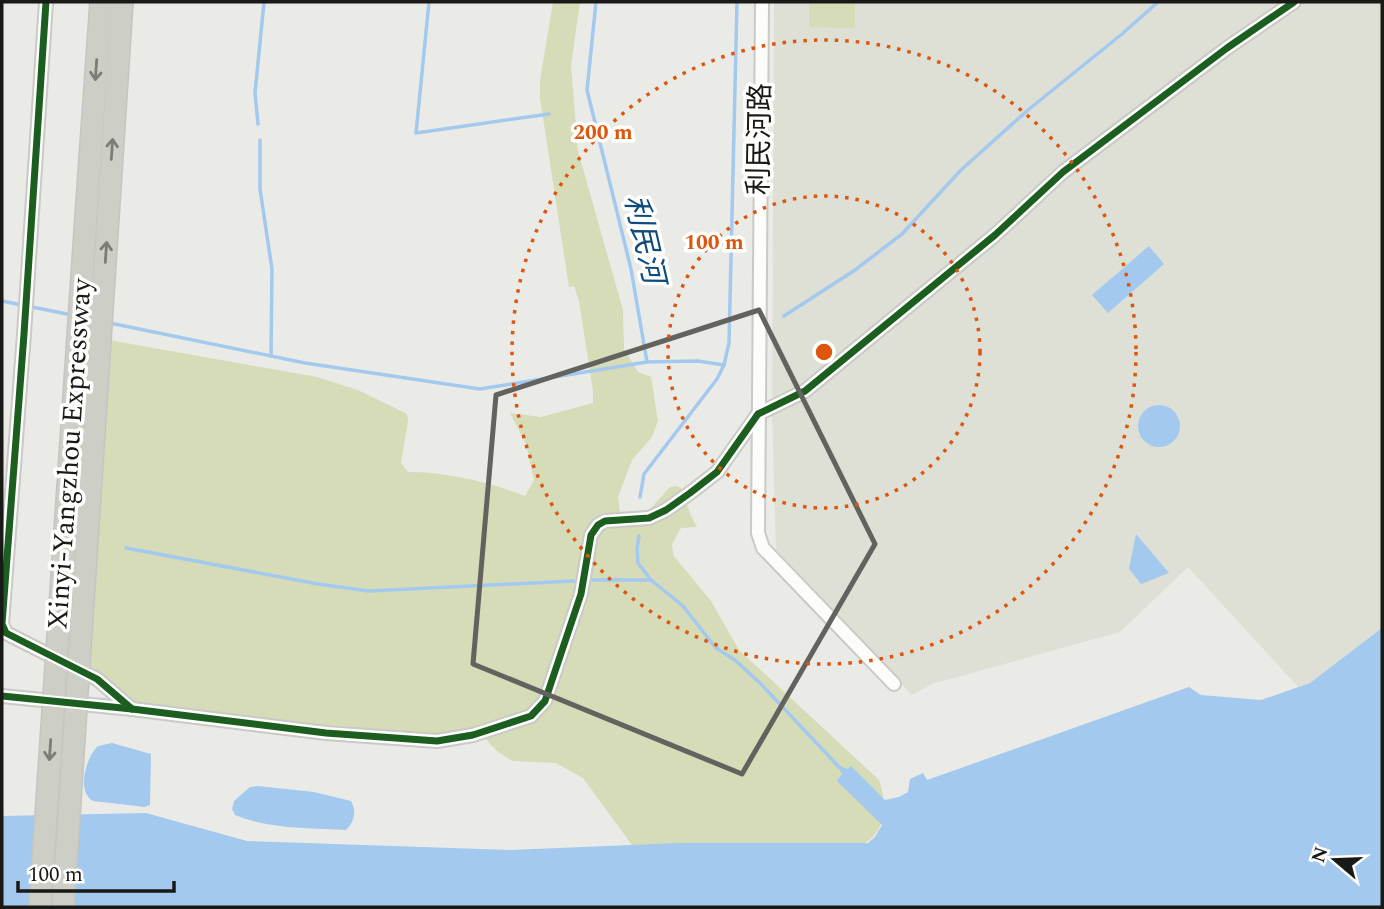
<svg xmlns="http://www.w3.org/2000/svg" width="1384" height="909" font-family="Spectral,'Noto Sans SC',serif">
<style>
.built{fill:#dedfd5}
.green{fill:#d6dbb8}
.water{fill:#a3c9ef}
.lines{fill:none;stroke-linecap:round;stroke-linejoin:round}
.stream{stroke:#a3c9ef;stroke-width:3.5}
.minor-casing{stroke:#c9c9c6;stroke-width:16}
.motorway-casing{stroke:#c5c5c3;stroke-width:24}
.minor{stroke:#fcfcfb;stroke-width:12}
.motorway{stroke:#cdcec5;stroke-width:21}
.motorway-bridge-casing{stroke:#c5c5c3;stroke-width:24;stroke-linecap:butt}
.motorway-bridge{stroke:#cdcec5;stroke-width:21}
.cycleway-casing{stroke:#fffffe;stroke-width:11}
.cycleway{stroke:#1b5e20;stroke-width:7}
.oneway{stroke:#7c7d77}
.marked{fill:none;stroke:#62625f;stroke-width:5;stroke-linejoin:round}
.ring{fill:none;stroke:#de560d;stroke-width:3.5;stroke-dasharray:3.5 7}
.labels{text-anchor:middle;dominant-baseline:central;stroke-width:7;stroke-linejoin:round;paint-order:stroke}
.street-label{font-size:28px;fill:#191917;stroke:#fffffe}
.water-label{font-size:30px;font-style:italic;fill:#104b7d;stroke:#fffffe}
.centre{fill:#de560d;stroke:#fffffe;stroke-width:3.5}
.ring-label{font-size:21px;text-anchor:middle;font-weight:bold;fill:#de560d;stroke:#fffffe;stroke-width:7;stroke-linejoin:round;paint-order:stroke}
</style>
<rect width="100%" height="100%" fill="#eaebe6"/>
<path class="built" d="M774 2H1382V628L1301 690 1188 567 1120 632 932 684 912 695 776 550 772 415Z"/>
<g class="green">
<path d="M553 2H580L571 65 578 151 623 310 624 349 638 372 651 377 658 421 652 437 632 460 618 497 620 512 649 510 670 487 676 486 681 488 691 516 697 527 681 528 672 544 673 555 711 601 739 650 879 780C887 803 887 830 865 843L632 845 583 778 556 763 512 761 497 751 479 732 397 741 316 738 129 715 90 680 87 665 109 340 317 377 358 390 407 414 408 421 401 463 408 472C448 472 488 482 525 496L534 480 526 444 510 413 541 417 593 403V391L579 301 574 286 569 287 540 98V80Z"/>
<path d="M809 2H855V28L809 27Z"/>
</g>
<g class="water">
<path d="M1149 246 1164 264 1108 313 1092 295Z"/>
<circle cx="1159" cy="426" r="21"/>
<path d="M1136 534 1169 573 1141 584 1129 569Z"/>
<path d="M1382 628V907H2V816L146 813 247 841 510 850 679 843H868L875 837 882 825 837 781 842 774 836 764 847 769 851 766 885 800 899 797 908 792 910 779 923 773 927 780 1189 687 1201 695 1261 700 1310 683Z"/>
<path d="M112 743 151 754 150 805 145 807 93 801C76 792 86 757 98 746Z"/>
<path d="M258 786 314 792 351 801C357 812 354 822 346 830 309 828 269 829 235 815L232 809 234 801 250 787Z"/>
</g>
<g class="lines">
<g class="stream">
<path d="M429 2 416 133 549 114"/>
<path d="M596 2 587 90 631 269 647 362"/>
<path d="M258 124 255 93 264 2"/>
<path d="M260 140V189L272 269 271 356"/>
<path d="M2 301 72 315"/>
<path d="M784 316 855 270 902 234 961 170 1028 110 1122 34 1158 2"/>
<path d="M110 323 305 363 480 389 647 362 698 361 724 365"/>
<path d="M640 497 644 474 717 379 724 365 729 343 737 2"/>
<path d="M639 536 637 549 638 563 651 580 683 606 715 647 736 661 760 683 839 767"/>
<path d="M126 548 318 584 369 591 574 581"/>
<path d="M593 580H650"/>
</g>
<defs>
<g id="minor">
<path d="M46 2 24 334 2 624 6 633 59 660"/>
<path d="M762 2 758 533 763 548 894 684"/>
<path d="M75 668 97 679 132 709"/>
<path d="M2 696 132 709 326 733 437 741 473 735 531 716 545 701 581 594 591 535 598 525 605 521 649 518 666 510 690 493 717 472 758 414 805 391 995 235 1063 172 1227 48 1294 2"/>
</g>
<g id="motorway">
<path d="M86 217 101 2"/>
<path d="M108 217 122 2"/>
</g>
</defs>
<use href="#minor" class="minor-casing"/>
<use href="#motorway" class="motorway-casing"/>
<use href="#minor" class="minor"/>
<use href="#motorway" class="motorway"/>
<defs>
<g id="motorway-bridge">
<path d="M40 907 86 217"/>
<path d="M63 907 108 217"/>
</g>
</defs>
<use href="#motorway-bridge" class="motorway-bridge-casing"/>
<use href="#motorway-bridge" class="motorway-bridge"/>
<defs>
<g id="cycleway">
<path d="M46 2 24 334 2 624 6 633 97 679 132 709"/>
<path d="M2 696 132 709 326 733 437 741 473 735 531 716 545 701 581 594 591 535 598 525 605 521 649 518 666 510 690 493 717 472 758 414 805 391 995 235 1063 172 1227 48 1294 2"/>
</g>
</defs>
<use href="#cycleway" class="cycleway-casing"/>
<use href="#cycleway" class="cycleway"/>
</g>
<defs><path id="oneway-shaft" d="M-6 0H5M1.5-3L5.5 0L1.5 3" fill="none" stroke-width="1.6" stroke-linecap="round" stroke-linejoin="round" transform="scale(1.75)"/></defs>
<g class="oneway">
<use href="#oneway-shaft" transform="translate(96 70) rotate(94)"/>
<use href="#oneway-shaft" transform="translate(112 149) rotate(-86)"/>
<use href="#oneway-shaft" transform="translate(106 252) rotate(-86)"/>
<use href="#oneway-shaft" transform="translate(50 750) rotate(94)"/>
</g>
<path class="marked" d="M759 310 875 544 742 774 473 664 496 395Z"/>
<g class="ring">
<circle cx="824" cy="352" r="156"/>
<circle cx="824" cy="352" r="312"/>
</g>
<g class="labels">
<g class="street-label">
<text transform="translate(760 139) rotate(-89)">利民河路</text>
<text transform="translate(70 454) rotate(-86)">Xinyi-Yangzhou Expressway</text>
</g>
<g class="water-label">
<text transform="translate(644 239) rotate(77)">利民河</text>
</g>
</g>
<circle cx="824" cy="352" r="10" class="centre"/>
<g class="ring-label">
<text x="603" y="139">200 m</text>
<text x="714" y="249">100 m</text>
</g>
<rect width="1384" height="909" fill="none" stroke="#191917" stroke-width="7"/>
<g transform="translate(1335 860) rotate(289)" stroke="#fffffe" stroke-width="5" paint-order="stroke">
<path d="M0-5L12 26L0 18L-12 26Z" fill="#191917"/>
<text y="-10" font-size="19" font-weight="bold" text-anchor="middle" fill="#191917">N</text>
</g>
<path d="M18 881v10h156v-10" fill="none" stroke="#191917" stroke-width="3.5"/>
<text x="28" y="881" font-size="21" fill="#191917" stroke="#fffffe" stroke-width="5" paint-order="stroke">100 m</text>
</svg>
